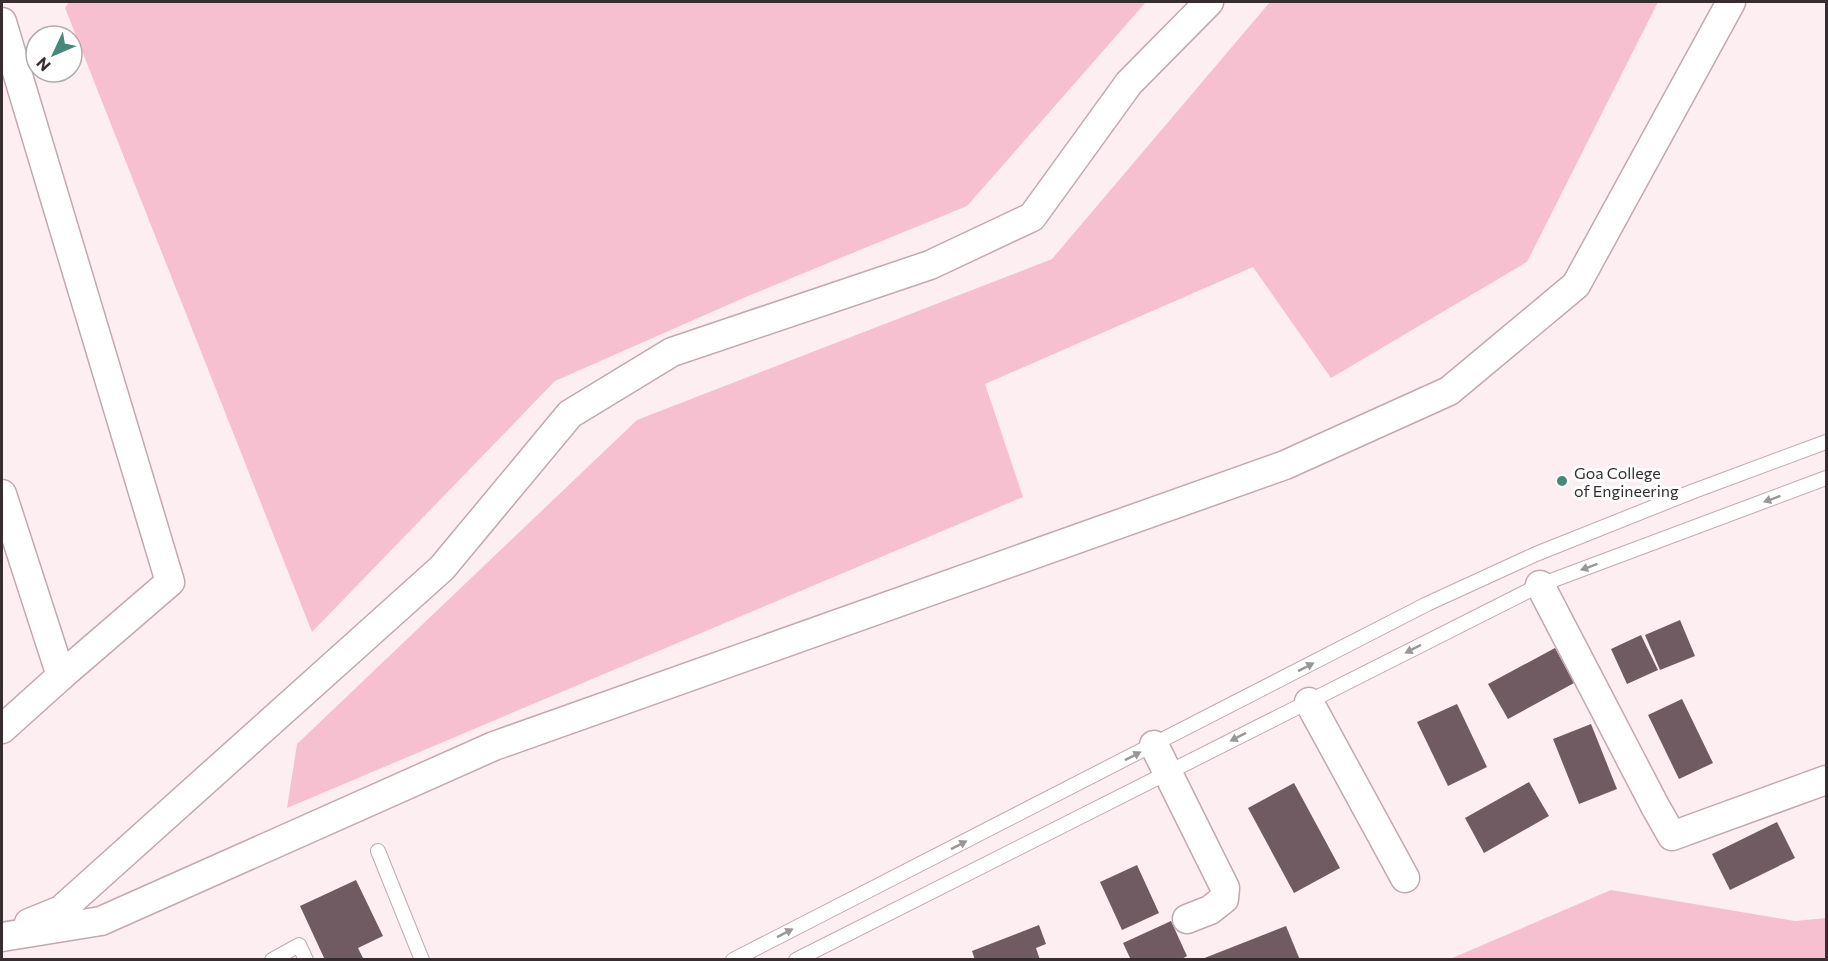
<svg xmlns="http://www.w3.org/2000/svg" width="1828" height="961" font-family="Commissioner,sans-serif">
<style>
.green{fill:#f7c0d1}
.building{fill:#715b62}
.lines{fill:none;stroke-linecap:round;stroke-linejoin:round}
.lane-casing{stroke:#c1a9b0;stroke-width:16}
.street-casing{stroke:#c1a9b0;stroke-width:31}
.lane{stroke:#fff;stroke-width:14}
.street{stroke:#fff;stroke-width:28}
.oneway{fill:#9b9698}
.poi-dot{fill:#46897b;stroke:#fff;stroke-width:2}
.labels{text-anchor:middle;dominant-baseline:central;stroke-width:6;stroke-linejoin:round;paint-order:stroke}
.poi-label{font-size:16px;fill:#372d30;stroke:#fff;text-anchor:start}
</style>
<rect width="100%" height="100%" fill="#fdeef2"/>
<g class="green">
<path d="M69 2H1146L967 206 748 296 555 381 312 632 65 8Z"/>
<path d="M1270 2H1658L1527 262 1331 378 1253 267 985 384 1023 497 287 808 297 744 637 420 1052 259Z"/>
<path d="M1611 890 1795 921 1826 918V959H1450Z"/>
</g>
<g class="building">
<path d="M1680 620 1695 656 1660 670 1645 635Z"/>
<path d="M1641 635 1658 670 1627 684 1611 649Z"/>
<path d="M1555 648 1574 683 1508 719 1488 684Z"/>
<path d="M1682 699 1713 763 1679 779 1648 715Z"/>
<path d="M1457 704 1487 767 1448 786 1417 722Z"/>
<path d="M1591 724 1617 789 1579 804 1553 739Z"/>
<path d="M1529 782 1549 816 1484 853 1465 818Z"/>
<path d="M1294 783 1340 868 1294 893 1248 808Z"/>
<path d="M1777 822 1795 858 1730 890 1712 854Z"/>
<path d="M1137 865 1159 913 1122 930 1100 882Z"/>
<path d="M356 880 383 936 358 948 364 960H325L300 906Z"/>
<path d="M1171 921 1187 956 1180 960H1131L1123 943Z"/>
<path d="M1039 925 1046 944 1036 948 1040 960H975L972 951Z"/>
<path d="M1286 926 1300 960H1202V959Z"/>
</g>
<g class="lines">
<defs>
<g id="lane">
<path d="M378 851 422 960"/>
<path d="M272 960 299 945 306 960"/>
<path d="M733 960 1427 604 1536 554 1694 491 1826 442"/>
<path d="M796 960 1540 585 1826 478"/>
</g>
<g id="street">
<path d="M2 22 170 582 61 676"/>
<path d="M2 494 61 676 2 729"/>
<path d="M1540 585 1655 806 1672 836 1826 780"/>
<path d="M1309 702 1405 878"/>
<path d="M1154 745 1225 888 1224 899 1210 910 1187 919"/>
<path d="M29 923 61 910 442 568 570 414 672 352 930 265 1032 217 1129 83 1209 2"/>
<path d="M2 937 101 921 494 746 1285 465 1449 391 1576 285 1731 2"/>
</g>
</defs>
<use href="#lane" class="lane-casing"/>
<use href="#street" class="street-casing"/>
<use href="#lane" class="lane"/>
<use href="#street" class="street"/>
</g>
<defs><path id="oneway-solid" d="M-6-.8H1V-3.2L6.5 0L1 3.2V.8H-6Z" transform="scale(1.5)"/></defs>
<g class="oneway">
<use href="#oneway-solid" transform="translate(1772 499) rotate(160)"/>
<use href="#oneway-solid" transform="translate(1589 567) rotate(160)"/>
<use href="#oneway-solid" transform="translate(1413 649) rotate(153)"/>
<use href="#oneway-solid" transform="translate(1306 667) rotate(-27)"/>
<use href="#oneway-solid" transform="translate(1238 737) rotate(153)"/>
<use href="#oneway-solid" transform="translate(1133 756) rotate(-27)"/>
<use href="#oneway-solid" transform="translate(959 845) rotate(-27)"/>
<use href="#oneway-solid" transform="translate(785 933) rotate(-27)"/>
</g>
<circle class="poi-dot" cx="1562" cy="481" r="6"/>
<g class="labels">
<g class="poi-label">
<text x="1574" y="472">Goa College<tspan x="1574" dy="18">of Engineering</tspan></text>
</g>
</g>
<rect width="1828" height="961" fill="none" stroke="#372d30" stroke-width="6"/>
<g transform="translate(54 54) rotate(226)"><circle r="28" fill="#ffffff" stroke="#afabac" stroke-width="1.5"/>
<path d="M0-4.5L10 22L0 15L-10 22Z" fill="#46897b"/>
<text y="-9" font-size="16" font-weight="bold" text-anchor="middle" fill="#372d30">N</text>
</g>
</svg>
